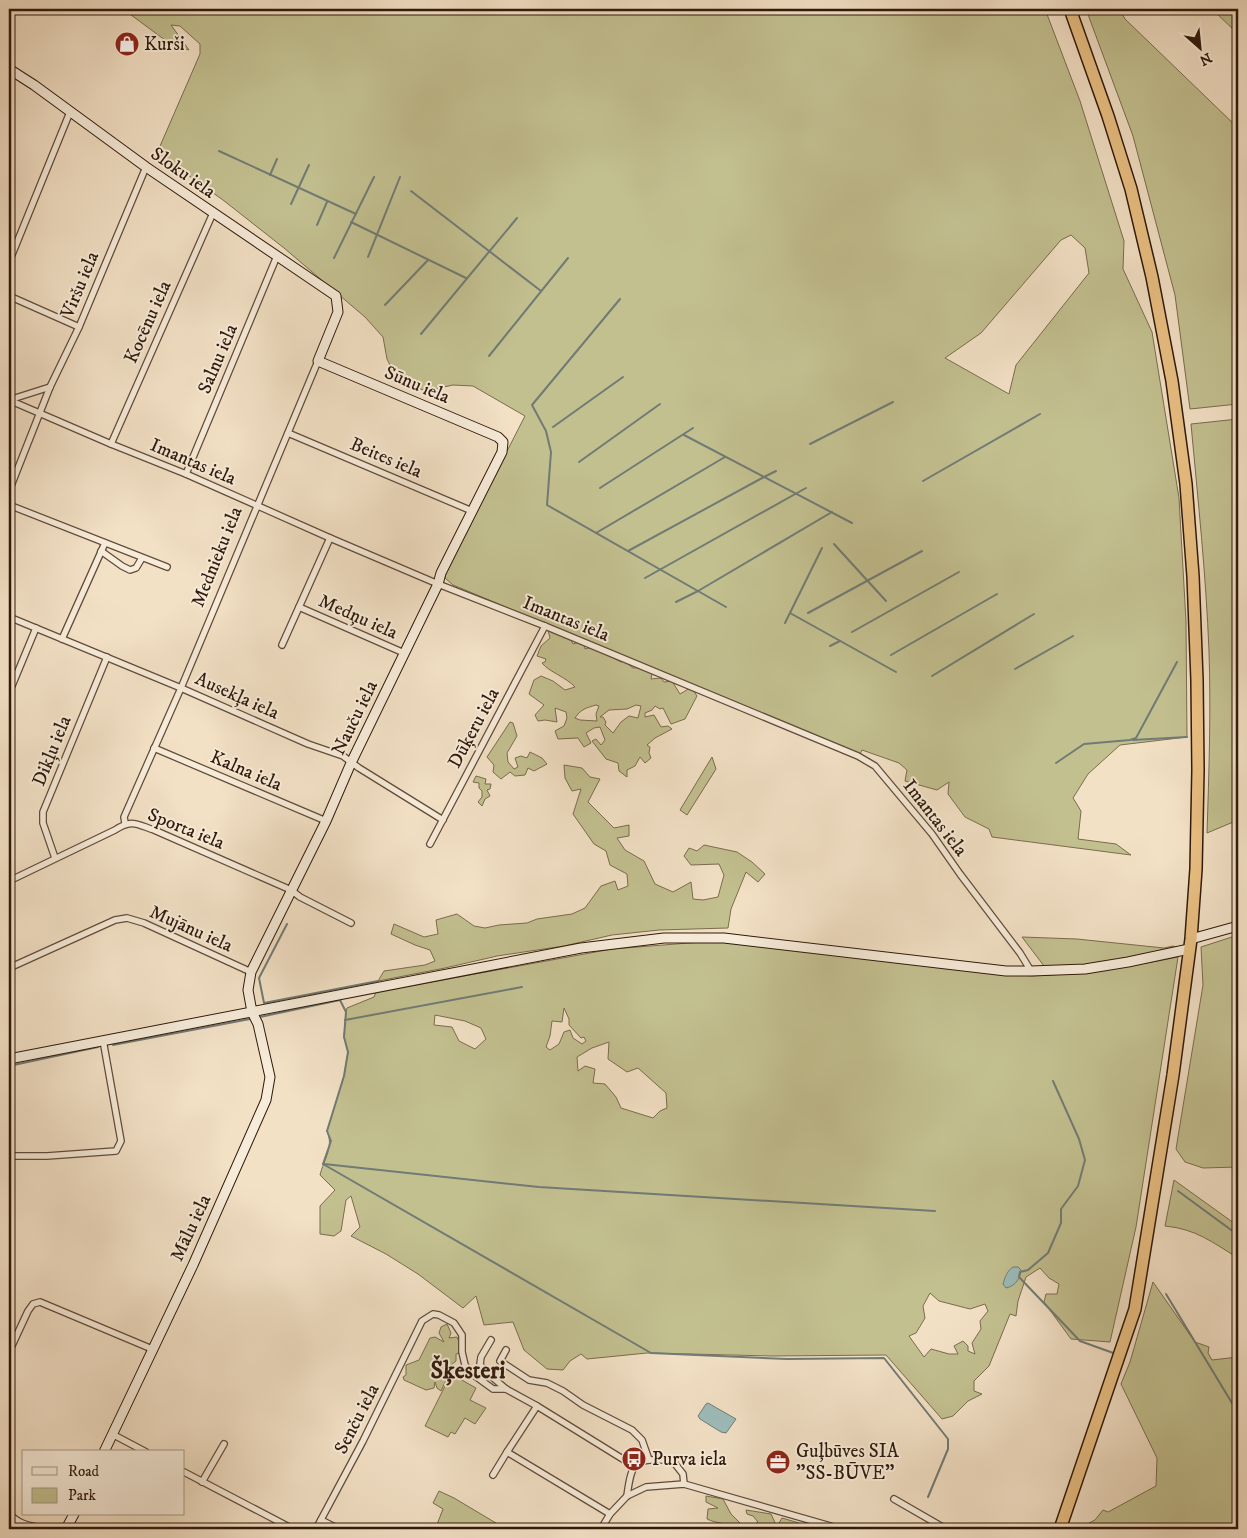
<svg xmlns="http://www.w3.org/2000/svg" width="1247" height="1538" font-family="'IM FELL DW Pica',serif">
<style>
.green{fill:#c3c090;stroke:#7a6c4e;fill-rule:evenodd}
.water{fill:#9dbcbb;stroke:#717b75}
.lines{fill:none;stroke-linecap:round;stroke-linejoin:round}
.stream{stroke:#717b75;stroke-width:2}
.street-casing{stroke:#614b3a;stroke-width:8}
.secondary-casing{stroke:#30190b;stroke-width:11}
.highway-casing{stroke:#30190b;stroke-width:14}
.street{stroke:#f7ecda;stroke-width:5.5}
.secondary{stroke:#f7ecda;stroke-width:9}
.highway{stroke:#eac083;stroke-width:11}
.labels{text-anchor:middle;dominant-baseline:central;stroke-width:4;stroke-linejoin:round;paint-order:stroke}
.poi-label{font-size:19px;fill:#30190b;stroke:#f7ecda;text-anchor:start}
.street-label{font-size:19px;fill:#30190b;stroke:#f7ecda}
.district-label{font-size:24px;font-weight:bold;fill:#30190b;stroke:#f7ecda}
</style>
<rect width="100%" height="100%" fill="#f3e1c6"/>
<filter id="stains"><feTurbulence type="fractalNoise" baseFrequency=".004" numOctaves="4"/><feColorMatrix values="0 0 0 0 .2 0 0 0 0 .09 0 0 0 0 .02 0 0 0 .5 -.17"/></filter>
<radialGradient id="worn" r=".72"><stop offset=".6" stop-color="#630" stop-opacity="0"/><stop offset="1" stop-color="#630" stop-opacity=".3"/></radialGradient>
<g class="green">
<path d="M123 9 150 11 148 9H1045L1080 101 1124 241 1123 269 1152 332 1179 498 1186 621 1187 737 1120 745 1088 774 1073 798 1081 811 1078 839 1116 844 1131 855 992 837 989 829 965 817 948 794 949 782 937 790 905 781 907 770 899 763 862 750 860 754 453 585 445 578 447 568 525 416 473 386 453 385 425 391 405 382 391 367 387 359 383 337 365 317 284 248 223 200 157 153 200 54V44L180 26 171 25 189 50 169 43ZM1071 235 1085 248 1089 273 1016 365 1009 394 945 358 981 333 1061 240Z"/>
<path d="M1086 9H1119L1125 19 1238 128V404L1190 409 1175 295 1133 136Z"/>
<path d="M1212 9H1238V34Z"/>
<path d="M1238 419V820L1207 833C1209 773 1211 711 1209 651 1206 575 1198 500 1191 424Z"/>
<path d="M548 630 570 638 573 644 579 642 584 644 585 649 592 647 621 662 624 661 633 668C640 667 646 670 652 674L651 679 661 678 664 682 672 681 680 694 690 688 693 690 697 696 685 719 671 724 663 708 660 709 655 706 652 710 645 713V717L654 715 661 727 668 726 672 729 655 738 647 745 650 747 649 753 651 758 645 763 640 757 635 766 627 770V777L619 771 618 763 606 759 592 741 596 739 601 745 605 740 600 727 594 728 586 733 591 743 584 747 578 738 558 739 555 731 564 726 567 718 566 712 555 708 557 722 545 720 538 721 535 715 544 705 529 694 534 680 541 676 553 681 565 690 575 687C566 677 549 672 542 663L545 662 546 659 537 656 541 646 550 638ZM596 705 599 706 596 714 597 721 580 720 575 718C581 709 586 708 596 705ZM636 705 641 706 638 718 629 716 621 722 613 733 605 725 606 722 603 717H600L609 710 627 709Z"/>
<path d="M510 722 513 723 517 736 507 753 508 762 514 769 518 767 515 758 521 756 527 758 530 752 542 758 547 764 534 771 528 768 525 775 515 776 510 772 501 779 493 772 494 765 487 757Z"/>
<path d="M712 757 716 769 687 815 680 810Z"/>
<path d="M564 765 582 768 590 777 600 779 588 802 614 828 629 825V836L617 838 625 850 644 861 655 884 673 892 691 882 693 899 703 900 718 897 724 875 719 864 691 865 684 856 689 848 697 851 704 845 737 852 752 862 765 874 758 882 746 872 731 909 728 928 659 930 612 935 564 946 497 956 445 968 378 981 384 971 425 965 435 961 430 950 415 945 391 934 394 924 424 937 438 934 436 920 457 914 474 926 485 928 499 925 527 923 537 919 572 914 585 908 601 886 615 881 618 890 628 886 627 874 610 865 606 851 594 844 573 814 581 789 572 791 565 778Z"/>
<path d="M476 776 486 779 485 784H491L490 789 487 790 490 796 485 799 482 806 478 802 482 797V791L479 788V783L473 782Z"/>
<path d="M1238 935V1167L1203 1168 1185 1162 1176 1149 1203 985 1201 947Z"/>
<path d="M1022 937 1077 939 1164 948 1173 946 1176 947 1150 956 1072 966H1044Z"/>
<path d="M727 940 1032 976C1081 974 1129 967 1178 957L1136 1227 1110 1342 1071 1339 1044 1302 1046 1294H1057L1059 1284 1049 1278 1040 1268 1026 1277 1018 1301 1016 1316 1010 1314 989 1366 974 1381V1391L982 1394 968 1401 953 1416 942 1419 886 1355 772 1356 647 1353 587 1359 581 1354 570 1361 563 1370 547 1369 524 1350 513 1322 484 1325 476 1296 463 1308 418 1274 386 1254 351 1236 360 1227 351 1196 346 1200 341 1231 334 1236 320 1234V1206L335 1190 320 1175C324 1159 334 1147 327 1131L344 1076 348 1052 344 1037 346 1012 347 1008 374 997 376 992 612 949ZM564 1008 569 1019V1025L581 1038 584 1037 586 1041 582 1044 573 1038 570 1030 564 1032 559 1044 550 1050 546 1047 550 1036 552 1021 562 1022ZM435 1015 465 1021 481 1028 486 1039 475 1049 459 1041 452 1027 434 1025ZM609 1042 608 1059 627 1072 638 1068 666 1093 667 1108 660 1111 653 1118 621 1108 616 1097 605 1084 593 1083 595 1069 585 1066 578 1071 577 1057 592 1048ZM930 1293 939 1301 970 1309 985 1304 988 1311 980 1321 981 1329 972 1343 975 1354 968 1351V1346L963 1341 954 1346 958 1354H949L931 1349 924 1357 909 1336 916 1333 925 1318 923 1306Z"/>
<path d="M1174 1180 1238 1226V1258C1212 1242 1196 1229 1165 1226Z"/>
<path d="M1153 1282 1195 1342 1209 1347 1208 1353 1212 1360 1238 1357V1529H1084L1085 1525 1095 1520 1103 1510 1108 1512 1156 1486 1157 1458 1121 1384 1130 1362Z"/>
<path d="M447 1324 451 1333 449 1338 457 1337 460 1344V1353L456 1354V1361L451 1365 455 1372 449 1374 441 1391 437 1388 435 1382 434 1388 426 1390 404 1380 403 1377 406 1375V1365L419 1360 430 1338 435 1337 444 1342 439 1333 441 1327Z"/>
<path d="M451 1374 476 1388 470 1400 486 1408 475 1424 465 1418 455 1434 451 1432 448 1437 425 1426Z"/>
<path d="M439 1491 454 1498 506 1529H440L436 1527 443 1509 433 1503Z"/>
<path d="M706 1496 723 1499 731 1514 740 1523 743 1529H732C723 1521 717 1524 707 1519L708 1509 718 1508 706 1502Z"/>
<path d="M746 1510 771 1514 777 1527 768 1529H751L750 1527 758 1522 753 1516 747 1514Z"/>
<path d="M782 1518 799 1523 806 1529 814 1526 815 1529H789L779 1523Z"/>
</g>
<g class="water">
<path d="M1013 1267H1018L1021 1270C1020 1278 1016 1286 1006 1288L1003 1284C1005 1277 1007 1271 1013 1267Z"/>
<path d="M708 1403 736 1419 726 1433 721 1432 700 1419 698 1416 706 1404Z"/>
</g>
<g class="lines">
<g class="stream">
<path d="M219 151 356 214"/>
<path d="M270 175 277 159"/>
<path d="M411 191 541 291"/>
<path d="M291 204 309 165"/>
<path d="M351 222 466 278"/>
<path d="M317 225 327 202"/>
<path d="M368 257 400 177"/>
<path d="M334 258 374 177"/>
<path d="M620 299 532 405 546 431 551 452 547 505 726 607"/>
<path d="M385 305 428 260"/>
<path d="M421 334 517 218"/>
<path d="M489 356 568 258"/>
<path d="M553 427 623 377"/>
<path d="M684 435 852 523"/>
<path d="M810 444 893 402"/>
<path d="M579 462 660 404"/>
<path d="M923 481 1040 414"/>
<path d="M600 488 693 428"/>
<path d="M596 533 725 457"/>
<path d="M834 544 886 601"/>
<path d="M628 551 764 477 776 471"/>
<path d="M645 578 806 488"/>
<path d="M676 602 698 591 832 512"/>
<path d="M790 613 896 672"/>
<path d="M808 613 922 551"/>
<path d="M785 623 822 548"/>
<path d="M852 632 959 572"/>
<path d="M830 646 840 641"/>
<path d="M891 655 997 594"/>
<path d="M1015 669 1073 636"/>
<path d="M932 676 1034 614"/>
<path d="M1133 740 1187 737"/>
<path d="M1056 763 1084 744 1130 740 1136 738 1177 662"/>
<path d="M287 924 259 978 264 1003 378 981"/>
<path d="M260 1017 340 1000 346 1012 344 1037 348 1052 344 1076 327 1131 331 1141 323 1164"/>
<path d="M345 1020 522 987"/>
<path d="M113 1045 250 1019"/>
<path d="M9 1066 98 1047"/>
<path d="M1053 1081 1079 1139 1085 1160 1078 1186 1061 1209V1223L1048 1253 1028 1270 1020 1272 1019 1277 1080 1341 1116 1354"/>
<path d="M323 1164 651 1353 787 1359 884 1358 948 1439V1449L928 1497"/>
<path d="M324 1164 539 1187 935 1211"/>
<path d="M1178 1191 1238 1235"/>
<path d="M1166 1294 1238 1413"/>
</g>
<defs>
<g id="street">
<path d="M9 262 70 112"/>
<path d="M9 296 79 327"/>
<path d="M9 400 111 444 186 474 330 538 438 584 545 626 858 756 875 766 932 834 960 874 1020 953 1031 971"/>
<path d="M9 400 50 387"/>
<path d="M288 433 472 511"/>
<path d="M111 444 213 213"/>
<path d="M186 474 277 256"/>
<path d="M9 491 50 387 79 327 146 167"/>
<path d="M9 505 167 567"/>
<path d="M101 551 122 566 130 570 136 568 142 558"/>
<path d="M299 607 404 653"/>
<path d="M9 617 181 688 308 744 343 756 359 768 443 820"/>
<path d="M62 639 105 543"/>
<path d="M282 645 330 538"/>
<path d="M9 693 36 628"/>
<path d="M154 748 326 821"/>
<path d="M125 823 124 817 181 688 318 361"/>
<path d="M430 844 545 626"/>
<path d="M55 858 43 823V812L107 657"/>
<path d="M9 881 115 830C132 819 136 824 154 830L291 890 300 897 351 923"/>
<path d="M9 968 115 920 127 918 144 923 251 972"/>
<path d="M9 1156H47L116 1151 121 1141 103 1040"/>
<path d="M491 1340 481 1357 480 1364 483 1369 506 1389 537 1406 634 1466"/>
<path d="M506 1350 500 1361 529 1380 547 1383 563 1391 583 1405 632 1430 642 1440 649 1460"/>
<path d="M9 1352 28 1311 33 1304 40 1302 152 1349"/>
<path d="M537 1406 507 1452 610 1514"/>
<path d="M112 1434 146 1452"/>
<path d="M184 1472 293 1529"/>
<path d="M493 1475 507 1452"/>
<path d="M202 1482 224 1444"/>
<path d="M627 1496C632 1458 636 1459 672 1460L683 1474 684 1484"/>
<path d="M894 1499 946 1529"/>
<path d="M9 1513C18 1525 32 1526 46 1529"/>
<path d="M14 1519 17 1529"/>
<path d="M321 1520 339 1529"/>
<path d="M316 1529 363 1441 422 1321 433 1314 439 1315 454 1323 462 1335V1352L465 1365 471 1373 493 1389H506"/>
<path d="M601 1529 610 1514 627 1496 646 1487 684 1484 841 1529"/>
</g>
<g id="secondary">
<path d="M9 69 34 85 146 167 336 296 338 312 318 361 498 437 503 442 502 452 452 551 441 573 438 584 351 763 326 821 251 972 248 990 252 1012 258 1024 270 1077 266 1100 193 1265 104 1452"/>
<path d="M1191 939 1238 926"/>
<path d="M9 1059 581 948 664 938H724L1006 971H1031L1085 969 1128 962 1189 949"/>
<path d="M66 1529 74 1514"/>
</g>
<path id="highway" d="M1060 1529 1135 1309 1173 1075 1191 939 1196 869 1198 770 1197 680 1193 576 1186 484 1172 381 1152 277 1131 189 1108 116 1070 9"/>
</defs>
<use href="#street" class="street-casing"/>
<use href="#secondary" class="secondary-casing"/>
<use href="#highway" class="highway-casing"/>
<use href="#street" class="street"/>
<use href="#secondary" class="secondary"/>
<use href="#highway" class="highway"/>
</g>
<defs>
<symbol id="shop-disc" viewBox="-11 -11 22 22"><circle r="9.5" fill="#8f2418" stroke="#f7ecda"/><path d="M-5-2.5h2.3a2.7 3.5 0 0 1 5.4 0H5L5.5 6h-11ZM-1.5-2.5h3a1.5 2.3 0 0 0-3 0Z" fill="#fff"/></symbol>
<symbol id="bus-disc" viewBox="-11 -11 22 22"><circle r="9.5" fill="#8f2418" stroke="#f7ecda"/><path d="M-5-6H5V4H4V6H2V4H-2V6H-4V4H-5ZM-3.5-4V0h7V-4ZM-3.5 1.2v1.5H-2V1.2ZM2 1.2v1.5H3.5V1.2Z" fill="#fff"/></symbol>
<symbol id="office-disc" viewBox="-11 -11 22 22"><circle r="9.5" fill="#8f2418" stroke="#f7ecda"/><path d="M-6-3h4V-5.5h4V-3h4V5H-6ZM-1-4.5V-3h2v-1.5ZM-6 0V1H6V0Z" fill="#fff"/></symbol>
</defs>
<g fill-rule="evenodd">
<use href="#shop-disc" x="113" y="30" width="28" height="28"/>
<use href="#bus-disc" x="620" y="1445" width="28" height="28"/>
<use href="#office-disc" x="764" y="1448" width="28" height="28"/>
</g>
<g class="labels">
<g class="poi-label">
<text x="144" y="44">Kurši</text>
<text x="796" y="1451">Guļbūves SIA<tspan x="796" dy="22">"SS-BŪVE"</tspan></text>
<text x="652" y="1459">Purva iela</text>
</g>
<g class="street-label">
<text transform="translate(183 173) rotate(35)">Sloku iela</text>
<text transform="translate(80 285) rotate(-67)">Viršu iela</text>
<text transform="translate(148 322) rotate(-66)">Kocēnu iela</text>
<text transform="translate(218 359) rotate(-67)">Salnu iela</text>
<text transform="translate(417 385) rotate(23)">Sūnu iela</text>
<text transform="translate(386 458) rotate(23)">Beites iela</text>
<text transform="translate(193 462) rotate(23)">Imantas iela</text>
<text transform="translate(217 557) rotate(-68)">Mednieku iela</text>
<text transform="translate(358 617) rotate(24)">Medņu iela</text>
<text transform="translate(566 619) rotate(22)">Imantas iela</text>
<text transform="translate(237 696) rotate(24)">Ausekļa iela</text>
<text transform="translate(355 718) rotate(-64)">Nauču iela</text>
<text transform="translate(474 728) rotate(-62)">Dūķeru iela</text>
<text transform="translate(52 751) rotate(-68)">Dikļu iela</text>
<text transform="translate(246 771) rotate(23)">Kalna iela</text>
<text transform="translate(935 818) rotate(52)">Imantas iela</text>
<text transform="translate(186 829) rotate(22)">Sporta iela</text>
<text transform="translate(191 929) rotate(24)">Mujānu iela</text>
<text transform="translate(191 1228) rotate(-65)">Mālu iela</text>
<text transform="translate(357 1419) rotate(-63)">Senču iela</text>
</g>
<g class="district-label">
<text x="468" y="1371">Šķesteri</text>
</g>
</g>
<rect width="1247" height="1538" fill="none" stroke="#f3e1c6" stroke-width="30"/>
<rect x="10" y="10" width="1227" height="1518" fill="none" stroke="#30190b" stroke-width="2.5"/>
<rect x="15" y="15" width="1217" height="1508" fill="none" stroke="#30190b"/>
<rect x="22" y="1450" width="162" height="65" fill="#f7ecda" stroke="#a79887"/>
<rect x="32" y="1467" width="25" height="8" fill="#f7ecda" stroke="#a79887"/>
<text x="68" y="1476" font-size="15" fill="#30190b">Road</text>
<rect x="32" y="1488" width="25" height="15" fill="#c3c090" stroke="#a79887"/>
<text x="68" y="1500" font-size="15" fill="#30190b">Park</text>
<g transform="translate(1200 48) rotate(153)" stroke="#f7ecda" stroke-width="4" paint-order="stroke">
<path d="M0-4L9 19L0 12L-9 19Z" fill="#30190b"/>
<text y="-8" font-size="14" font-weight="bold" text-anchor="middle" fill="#30190b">N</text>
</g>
<rect width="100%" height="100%" filter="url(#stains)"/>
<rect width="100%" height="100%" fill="url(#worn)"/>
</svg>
